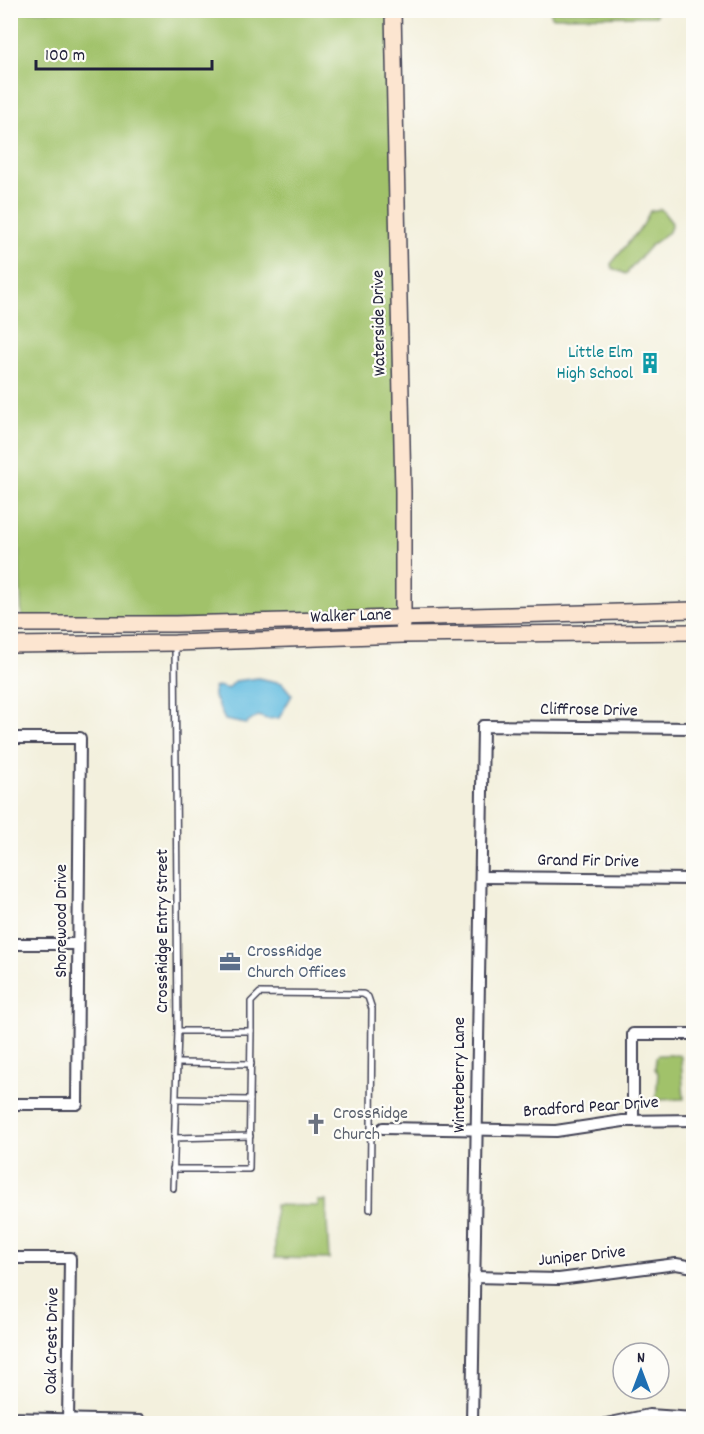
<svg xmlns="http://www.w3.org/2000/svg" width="704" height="1434" font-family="Dekko,sans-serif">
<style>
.green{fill:#a1c26b;stroke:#627253;stroke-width:1.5}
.water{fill:#62bce0;stroke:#426f8e;stroke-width:1.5}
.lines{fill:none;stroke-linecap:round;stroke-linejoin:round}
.lane-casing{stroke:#414153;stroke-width:8}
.street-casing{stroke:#414153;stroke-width:14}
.secondary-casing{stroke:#414153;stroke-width:18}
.lane{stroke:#fff;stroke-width:5}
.street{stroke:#fff;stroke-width:10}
.secondary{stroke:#fce5d0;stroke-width:15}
.labels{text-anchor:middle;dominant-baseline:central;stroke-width:4.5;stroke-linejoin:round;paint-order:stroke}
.street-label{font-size:18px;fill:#22223b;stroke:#fdfcf7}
.culture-label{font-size:18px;fill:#0d838f;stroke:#fdfcf7;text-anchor:end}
.service-label{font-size:18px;fill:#4e5e75;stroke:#fdfcf7;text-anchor:start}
.worship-label{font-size:18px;fill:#5b616d;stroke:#fdfcf7;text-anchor:start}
</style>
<rect width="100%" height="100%" fill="#fdfcf7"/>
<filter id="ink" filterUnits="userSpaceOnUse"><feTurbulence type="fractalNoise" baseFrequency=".0167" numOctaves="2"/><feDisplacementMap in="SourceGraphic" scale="12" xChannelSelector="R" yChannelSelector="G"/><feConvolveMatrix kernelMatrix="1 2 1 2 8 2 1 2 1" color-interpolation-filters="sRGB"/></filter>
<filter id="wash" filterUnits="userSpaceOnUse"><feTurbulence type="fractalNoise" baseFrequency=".008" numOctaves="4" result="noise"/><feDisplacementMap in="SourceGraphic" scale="24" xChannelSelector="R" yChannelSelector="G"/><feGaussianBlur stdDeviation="1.35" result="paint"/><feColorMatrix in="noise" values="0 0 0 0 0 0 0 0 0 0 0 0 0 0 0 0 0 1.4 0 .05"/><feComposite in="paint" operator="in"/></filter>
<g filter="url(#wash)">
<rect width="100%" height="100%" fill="#f3f0dd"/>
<g class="green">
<path d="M11 11H390L403 617 22 624 14 431H11Z"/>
<path d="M551 11 656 10V16L551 17Z"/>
<path d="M661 209 672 223 669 232 651 245 626 274 612 268 611 264 643 225 650 211Z"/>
<path d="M659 1055H679L681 1057 684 1099 656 1100 658 1073 655 1069 656 1057Z"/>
<path d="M318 1201H326L329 1259 275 1258V1205L318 1206Z"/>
</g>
<path class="water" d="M258 678 282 683 292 695 279 718 267 719 258 716 246 724 225 720 214 697V688L218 686 228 689 235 681Z"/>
</g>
<g filter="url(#ink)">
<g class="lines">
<defs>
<g id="lane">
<path d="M175 645 178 1031H251V1002L260 993 363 994 368 997 372 1009 371 1129 383 1128"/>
<path d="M177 1063 251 1064"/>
<path d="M176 1099 250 1100"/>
<path d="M174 1138 250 1136"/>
<path d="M173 1169H249L251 1031"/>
<path d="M173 1188 178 1031"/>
<path d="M370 1209 371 1129"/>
</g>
<g id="street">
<path d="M10 738H80L77 1104H10"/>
<path d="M481 877 694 879"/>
<path d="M10 944H78"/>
<path d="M633 1121V1034H694"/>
<path d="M383 1128 556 1131 623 1121 694 1120"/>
<path d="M10 1258H70L68 1424"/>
<path d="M474 1277 559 1279 676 1264 694 1267"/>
<path d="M10 1418 140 1421"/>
<path d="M472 1424 483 726 694 728"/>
<path d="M606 1424 649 1415 694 1418"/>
</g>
<g id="secondary">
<path d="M393 10 403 492V625"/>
<path d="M10 624H176L694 610"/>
<path d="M10 645 175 643 403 635 694 632"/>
</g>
</defs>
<use href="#lane" class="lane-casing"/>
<use href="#street" class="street-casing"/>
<use href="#secondary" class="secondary-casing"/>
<use href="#lane" class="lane"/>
<use href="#street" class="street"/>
<use href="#secondary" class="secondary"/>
</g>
</g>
<defs>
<symbol id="building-bare" viewBox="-9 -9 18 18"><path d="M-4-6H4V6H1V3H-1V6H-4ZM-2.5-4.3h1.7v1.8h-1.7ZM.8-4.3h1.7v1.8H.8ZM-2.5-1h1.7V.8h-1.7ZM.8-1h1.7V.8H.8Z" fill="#0f9aa8" stroke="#fdfcf7" stroke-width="2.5" paint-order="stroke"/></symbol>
<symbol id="office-bare" viewBox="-9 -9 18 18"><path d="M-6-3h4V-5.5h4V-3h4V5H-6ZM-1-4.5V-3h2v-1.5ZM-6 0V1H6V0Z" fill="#5c6f8a" stroke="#fdfcf7" stroke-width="2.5" paint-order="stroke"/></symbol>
<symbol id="church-bare" viewBox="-9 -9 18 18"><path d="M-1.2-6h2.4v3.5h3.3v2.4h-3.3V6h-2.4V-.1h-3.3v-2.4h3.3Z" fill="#6b7280" stroke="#fdfcf7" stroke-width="2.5" paint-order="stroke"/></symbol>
</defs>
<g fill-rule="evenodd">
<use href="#building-bare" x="635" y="348" width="30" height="30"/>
<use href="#office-bare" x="215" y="947" width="30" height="30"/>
<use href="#church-bare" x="301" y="1109" width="30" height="30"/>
</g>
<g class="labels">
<g class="street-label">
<text transform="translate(380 323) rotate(-91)">Waterside Drive</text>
<text transform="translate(351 617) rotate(-2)">Walker Lane</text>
<text transform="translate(589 711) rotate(1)">Cliffrose Drive</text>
<text transform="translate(588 862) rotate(1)">Grand Fir Drive</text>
<text transform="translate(62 921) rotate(-90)">Shorewood Drive</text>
<text transform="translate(163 931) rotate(-90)">CrossRidge Entry Street</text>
<text transform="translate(460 1075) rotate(-90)">Winterberry Lane</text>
<text transform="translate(591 1108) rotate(-4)">Bradford Pear Drive</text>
<text transform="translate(582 1257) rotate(-6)">Juniper Drive</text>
<text transform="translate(53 1341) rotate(-89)">Oak Crest Drive</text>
</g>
<g class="culture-label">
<text x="633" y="353">Little Elm<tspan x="633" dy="21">High School</tspan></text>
</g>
<g class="service-label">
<text x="247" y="952">CrossRidge<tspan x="247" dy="21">Church Offices</tspan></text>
</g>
<g class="worship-label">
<text x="333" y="1114">CrossRidge<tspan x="333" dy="21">Church</tspan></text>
</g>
</g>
<rect width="704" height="1434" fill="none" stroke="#fdfcf7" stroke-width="36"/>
<g transform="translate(641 1371)"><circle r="28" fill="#fdfcf7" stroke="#a5a5ac" stroke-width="1.5"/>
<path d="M0-4.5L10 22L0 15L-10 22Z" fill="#1f6fb2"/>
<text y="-9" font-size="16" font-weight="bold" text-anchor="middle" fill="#22223b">N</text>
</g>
<path d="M36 60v9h176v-9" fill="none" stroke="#22223b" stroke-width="3"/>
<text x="45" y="60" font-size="18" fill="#22223b" stroke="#fdfcf7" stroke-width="4.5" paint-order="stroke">100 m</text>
</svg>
